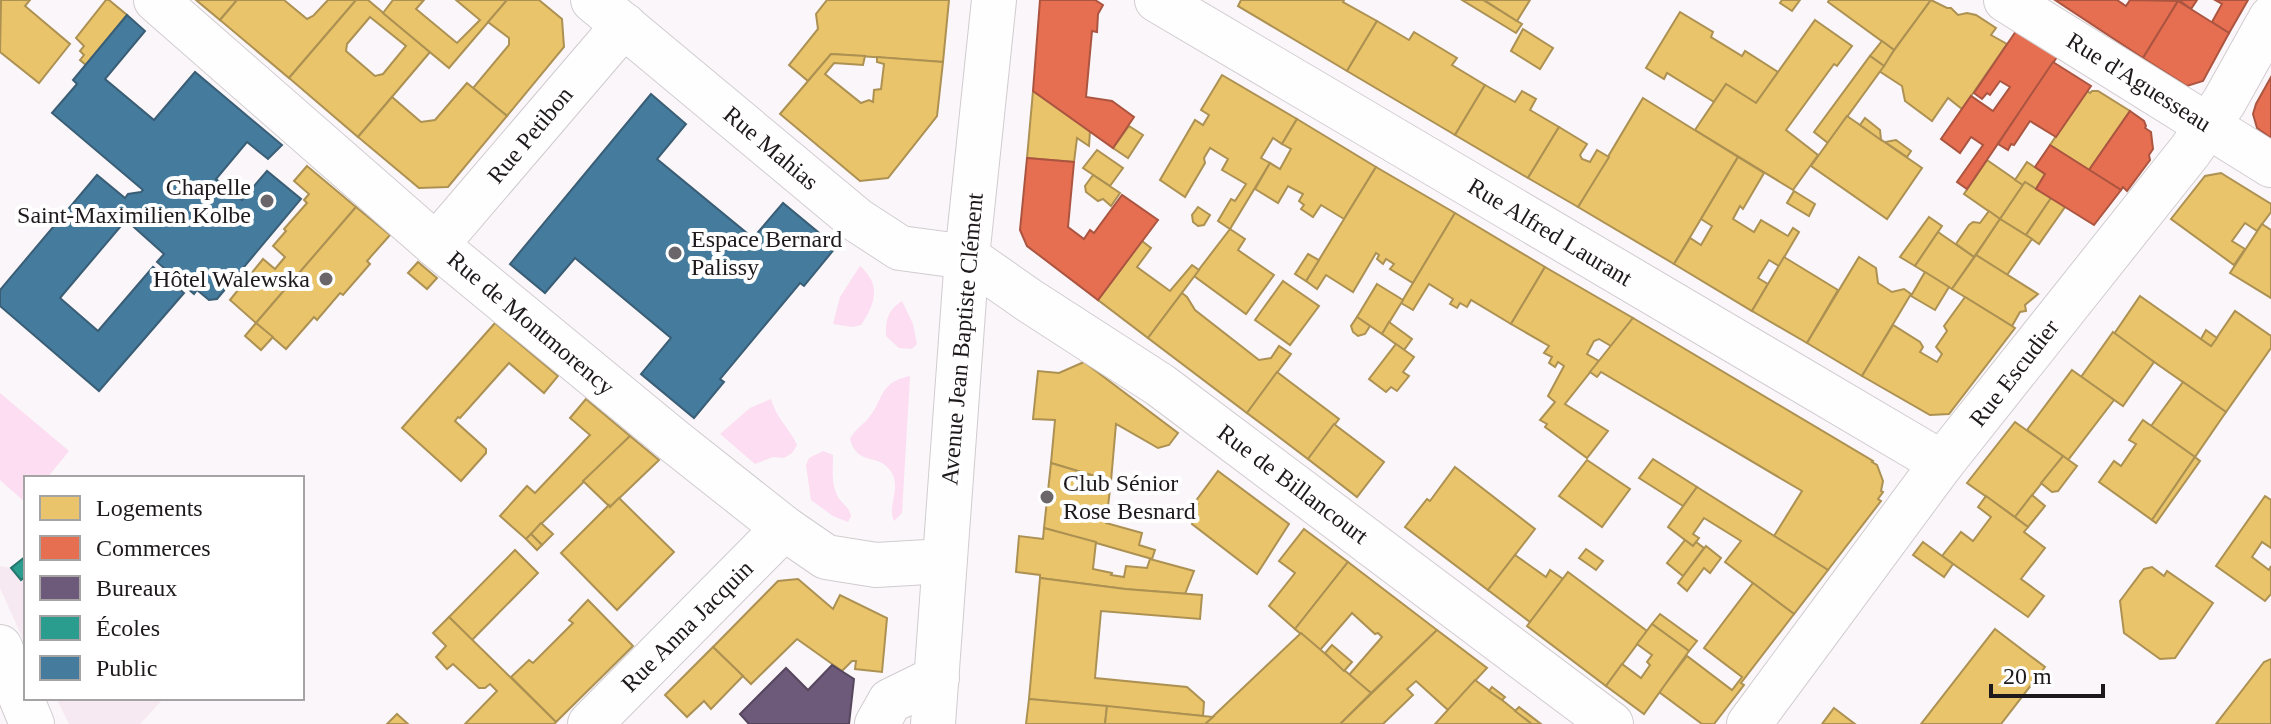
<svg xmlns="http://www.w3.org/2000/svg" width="2271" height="724" font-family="Georgia,serif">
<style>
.built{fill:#f6e9f2}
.green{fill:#fcddf2}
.homes{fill:#e9c46a;stroke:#ac9153;stroke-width:2;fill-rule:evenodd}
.shops{fill:#e76f51;stroke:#ab5541;stroke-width:2}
.offices{fill:#6d597a;stroke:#55465e;stroke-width:2}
.schools{fill:#2a9d8f;stroke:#26756c;stroke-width:2}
.public{fill:#457b9d;stroke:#395e76;stroke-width:2}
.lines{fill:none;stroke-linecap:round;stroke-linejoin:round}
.minor-casing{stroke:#d1cccf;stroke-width:46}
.major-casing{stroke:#d1cccf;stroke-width:46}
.minor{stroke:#fefefe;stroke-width:44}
.major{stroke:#fefefe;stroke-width:44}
.poi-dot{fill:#6b6669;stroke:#fff;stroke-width:3}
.labels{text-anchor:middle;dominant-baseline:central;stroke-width:8;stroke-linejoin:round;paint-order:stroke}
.street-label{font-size:24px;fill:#1e191c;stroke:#fff}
.poi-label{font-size:24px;fill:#1e191c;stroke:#fff;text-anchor:end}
</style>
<rect width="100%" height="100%" fill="#fbf6f9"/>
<g class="built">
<path d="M26 556V646L0 588V566L11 568Z"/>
<path d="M56 698H164L140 724H69Z"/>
</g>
<g class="green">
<path d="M860 266C881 285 876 302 861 325L852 327 833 324 840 297Z"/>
<path d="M902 301 913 324 917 344 912 349 899 348 886 336C885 320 888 310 902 301Z"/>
<path d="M910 376 902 513 894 521C887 505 901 490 892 473 879 451 858 468 850 439 854 431 860 427 867 420 885 400 877 383 910 376Z"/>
<path d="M0 393 69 451 47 478H26V503L0 480Z"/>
<path d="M771 399C777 420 789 427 797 445L792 453 784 458 773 457 755 464 720 434 750 408Z"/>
<path d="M823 451 833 455C833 467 831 484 837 495 841 504 849 506 851 516L848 522 833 516 811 500 806 465 809 458Z"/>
</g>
<g class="homes">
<path d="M1 0H30L25 6 70 44 39 83 0 52Z"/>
<path d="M106 0H109L127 15 86 65 80 60 84 55 80 51 84 46 76 38Z"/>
<path d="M196 0H237L220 20Z"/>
<path d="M237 0H284L307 19 313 16 328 0H356L289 78 220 20Z"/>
<path d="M356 0H368L430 52 358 137 289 78ZM370 17 406 46 383 74 375 76 346 51 347 44Z"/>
<path d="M393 0H424L416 9 457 43 480 20 456 0H507L449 68 383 13Z"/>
<path d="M507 0H539L562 19 564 47 507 116 473 88 509 45V38L488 22Z"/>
<path d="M827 0H949L943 62 831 54 808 81 789 65 818 29 816 14Z"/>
<path d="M1241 0H1344L1343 2 1377 21 1347 71 1238 6Z"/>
<path d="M1462 0H1483L1522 24 1516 33Z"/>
<path d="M1484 0H1530L1517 21Z"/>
<path d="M1782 0H1800L1792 11 1780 3Z"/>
<path d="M1829 0H1931L1894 50 1828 2Z"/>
<path d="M1931 0 1947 8H1951L1958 15 1967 13 1976 15 1996 28 1991 35 2007 44 1962 109 1948 98 1932 121 1905 101 1902 86 1879 71Z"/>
<path d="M1680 12 1713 32 1711 37 1742 56 1745 51 1778 72 1756 103 1726 84 1714 102 1667 73 1664 79 1646 68Z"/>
<path d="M1815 20 1852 46 1837 66 1834 64 1786 130 1818 155 1793 190 1695 130 1726 84 1756 103Z"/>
<path d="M1377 21 1409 40 1414 32 1457 58 1452 65 1485 85 1455 135 1347 71Z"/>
<path d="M1523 29 1553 48 1540 69 1511 51Z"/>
<path d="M1882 41 1894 50 1884 66 1870 56Z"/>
<path d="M831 54 865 56 863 65 834 63 825 74 861 103 869 100 873 102 874 90 881 89 884 64 877 62V57L943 62 937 116 888 178 860 181 780 114Z"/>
<path d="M1870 56 1884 66 1828 143 1814 132Z"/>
<path d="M1222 75 1297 119 1282 144 1273 138 1261 158 1270 163 1230 229 1218 221 1231 199 1235 201 1246 184 1222 170 1228 159 1210 148 1204 158 1205 163 1185 197 1160 180 1195 120 1203 125 1209 115 1201 110Z"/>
<path d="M467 83 507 116 448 187 419 188 358 137 392 97 421 122 435 120Z"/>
<path d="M1485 85 1515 102 1522 91 1536 99 1530 110 1559 127 1528 178 1455 135Z"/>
<path d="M1033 91 1090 131 1089 146 1077 138 1074 162 1027 158Z"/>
<path d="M2087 91 2090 93 2092 91H2098L2130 111 2089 170 2050 145Z"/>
<path d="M1643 98 1738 157 1674 264 1578 207Z"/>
<path d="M1847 116 1922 168 1887 219 1811 166Z"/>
<path d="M1865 118 1880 130 1881 140 1860 125Z"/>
<path d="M1297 119 1376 167 1344 219 1321 205 1313 217 1301 209 1304 205 1299 201 1303 194 1288 186 1278 203 1255 189 1270 163 1280 169 1291 149 1282 144Z"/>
<path d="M1129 126 1143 135 1128 158 1113 148Z"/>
<path d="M1559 127 1587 144 1580 155 1582 159 1590 162 1597 150 1609 157 1578 207 1528 178Z"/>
<path d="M1896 140 1911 151 1907 157 1885 142Z"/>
<path d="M1097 150 1123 168 1110 186 1083 168Z"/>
<path d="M1738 157 1764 173 1743 209 1740 206 1733 219 1754 232 1761 220 1788 236 1793 228 1799 232 1779 266 1769 260 1758 278 1768 284 1752 311 1674 264 1690 238 1701 245 1712 226 1701 219Z"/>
<path d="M1987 160 2023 185 2000 219 1964 194Z"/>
<path d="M2027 162 2045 174 2036 189 2025 182 2023 185 2015 180Z"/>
<path d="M307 166 356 207 256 323 230 300 263 259 275 269 285 257 273 246 286 231 284 229 307 203 304 200 309 194 294 181Z"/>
<path d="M1376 167 1455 213 1413 283 1390 269 1394 264 1386 259 1383 264 1377 259 1379 255 1376 253 1353 292 1326 275 1317 289 1306 281Z"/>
<path d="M2221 173 2271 204V212L2257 231 2245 223 2232 241 2245 249 2234 265 2171 219 2205 176Z"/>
<path d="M1093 175 1120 193 1111 206 1103 199 1098 201 1086 192 1085 186Z"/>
<path d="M2025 182 2051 198 2026 235 2000 219Z"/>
<path d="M1794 191 1815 204 1809 216 1787 203Z"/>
<path d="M2051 198 2065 207 2039 244 2026 235Z"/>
<path d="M356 207 390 235 367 261 370 264 343 295 340 293 317 320 314 317 286 349 256 323Z"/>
<path d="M1198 207 1210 215 1204 225 1198 226 1193 222 1192 215Z"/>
<path d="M1989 211 2000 219 1974 257 1956 244 1969 225 1973 222 1980 223Z"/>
<path d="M1455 213 1545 267 1511 324 1471 300 1467 307 1460 303 1457 308 1450 304 1453 299 1429 284 1413 310 1401 303Z"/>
<path d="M1929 217 1942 226 1915 266 1900 257Z"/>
<path d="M2000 219 2032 239 2007 275 1976 255Z"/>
<path d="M2262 224 2271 230V298L2230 273Z"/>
<path d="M1230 229 1245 239 1238 250 1274 275 1246 314 1194 276Z"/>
<path d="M1938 232 1974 257 1952 289 1915 266Z"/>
<path d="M1142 241 1151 248 1137 267 1170 291 1192 265 1199 270 1148 338 1098 300Z"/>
<path d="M1308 254 1319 260 1306 281 1295 274Z"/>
<path d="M1976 255 2038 294 2025 305 2026 311 2020 312 2012 326 1952 289Z"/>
<path d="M1784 257 1838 290 1807 343 1752 311Z"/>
<path d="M1859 257 1876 268 1878 283 1892 292 1904 289 1911 294 1862 376 1807 343Z"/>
<path d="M418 262 437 278 427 289 408 273Z"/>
<path d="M1545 267 1633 318 1611 346 1599 339 1594 341 1587 354 1599 361 1565 404 1608 431 1587 458 1545 427 1547 424 1540 420 1555 402 1548 396 1564 366 1558 362 1555 367 1549 363 1552 357 1544 353 1549 346 1511 324Z"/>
<path d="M1925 272 1949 287 1935 310 1911 296Z"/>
<path d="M1283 281 1319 306 1290 345 1255 320Z"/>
<path d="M1377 284 1403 300 1382 334 1357 317Z"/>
<path d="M1182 293 1187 297 1195 310 1259 360 1271 358 1279 346 1291 354 1247 413 1148 338Z"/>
<path d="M2140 296 2211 346 2235 311 2271 336V348L2226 412 2114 334Z"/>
<path d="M1965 297 2015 328 1949 414 1930 415 1862 376 1893 325 1920 342 1923 347 1920 352 1937 362 1942 354 1936 347 1947 331 1944 326Z"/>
<path d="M1357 317 1370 326 1365 334 1358 336 1353 332 1351 326Z"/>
<path d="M1633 318 1873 461 1872 462 1877 465 1883 481 1881 491 1883 492 1878 499 1881 501 1828 570 1774 536 1802 491 1601 372 1597 377 1590 372Z"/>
<path d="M1389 322 1412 339 1404 350 1382 334Z"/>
<path d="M256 323 273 337 261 350 245 336Z"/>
<path d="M495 323 558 376 544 393 509 363 460 418 458 417 455 421 486 449V453L461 481 402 428Z"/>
<path d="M2206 330 2217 338 2211 346 2201 339Z"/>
<path d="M2113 332 2154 362 2123 406 2081 377Z"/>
<path d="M1396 344 1414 357 1403 372 1409 376 1397 391 1391 387 1386 392 1369 379Z"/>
<path d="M1084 362 1178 433 1169 445 1158 448 1116 424 1111 481 1051 463 1055 420 1033 419 1038 371 1059 373Z"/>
<path d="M2072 370 2114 400 2068 460 2027 430Z"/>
<path d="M1277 372 1339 419 1308 459 1247 413Z"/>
<path d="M2183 382 2226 412 2195 457 2151 426Z"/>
<path d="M586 399 630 436 526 539 500 516 527 486 535 493 590 435 570 418Z"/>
<path d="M2143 420 2195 457 2152 520 2099 482 2114 461 2121 466 2136 444 2129 440Z"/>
<path d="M2015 422 2063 456 2015 517 1967 483Z"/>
<path d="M1334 424 1384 462 1357 497 1308 459Z"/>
<path d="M630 436 659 460 610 507 583 481Z"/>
<path d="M2063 456 2077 466 2058 491 2052 492 2041 483Z"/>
<path d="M2195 457 2200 461 2156 523 2152 520Z"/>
<path d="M1653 459 1697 487 1683 506 1639 478Z"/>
<path d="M1587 460 1630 489 1602 527 1559 496Z"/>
<path d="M1051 463 1111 481 1106 523 1142 533 1139 545 1155 550 1152 559 1044 528Z"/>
<path d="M1455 467 1535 529 1488 590 1405 527 1427 499 1430 501Z"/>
<path d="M1218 471 1289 524 1257 574 1192 524 1195 511 1193 510 1198 504 1195 502Z"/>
<path d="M1697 487 1828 570 1794 614 1725 562 1741 541 1704 518 1693 534 1699 538 1693 546 1668 527Z"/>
<path d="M2032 495 2045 506 2028 527 2015 517Z"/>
<path d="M1986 496 2028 527 2024 532 2045 548 2021 579 2044 596 2028 617 1942 556 1961 532 1973 541 1991 517 1978 507Z"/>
<path d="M2265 496 2271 500V548L2262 542 2252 557 2269 570 2271 566V594L2265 601 2216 566Z"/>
<path d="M619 498 674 552 617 610 561 553 609 505 610 507Z"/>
<path d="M541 523 553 534 542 545 531 534Z"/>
<path d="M1044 528 1096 542 1093 569 1112 573 1111 575 1124 577 1126 566 1147 568 1150 559 1194 571 1185 594 1125 589 1040 578V575L1016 572 1019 536 1043 539Z"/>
<path d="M1304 529 1348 562 1295 629 1269 606 1295 573 1279 561Z"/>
<path d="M531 534 542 545 537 550 526 539Z"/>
<path d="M1685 540 1693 546 1696 542 1704 548 1683 576 1667 563Z"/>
<path d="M1923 542 1953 564 1944 577 1913 555Z"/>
<path d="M1706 546 1721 558 1710 573 1704 568 1687 591 1678 583Z"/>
<path d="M1586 549 1603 561 1596 570 1579 558Z"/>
<path d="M515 550 538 573 472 640 449 617Z"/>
<path d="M1515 555 1546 577 1550 570 1563 579 1530 622 1488 590Z"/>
<path d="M1348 562 1437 630 1371 693 1349 675 1382 637 1378 633 1375 634 1352 613 1320 650 1295 629Z"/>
<path d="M2152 567 2164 576 2167 571 2213 603 2175 658 2160 659 2124 633 2120 601 2144 569Z"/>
<path d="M1568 572 1647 631 1606 686 1527 626Z"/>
<path d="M1040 578 1125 589 1202 595 1200 619 1101 611 1095 678 1187 687 1204 702 1203 716 1029 699Z"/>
<path d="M798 579 833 609 840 595 887 618 882 672 855 669 856 661H852L842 671 797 639 751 684 713 647 778 581Z"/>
<path d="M1753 583 1794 614 1741 683 1744 685 1714 724H1702L1659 692 1687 656 1732 690 1742 677 1704 648Z"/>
<path d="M588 600 633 646 556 722 511 677 529 660 533 663 573 623 569 620Z"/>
<path d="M1660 614 1697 641 1689 651 1652 624Z"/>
<path d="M449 617 556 722 554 724H465L497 691 490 684 485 688H479L453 664 447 669 436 657 446 646 433 633Z"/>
<path d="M1652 624 1689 651 1644 714 1606 686 1622 664 1641 678 1650 665 1647 662 1652 655 1637 644Z"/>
<path d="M1995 629 2045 667 2001 724H1921Z"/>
<path d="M1437 630 1487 668 1448 710 1416 681 1407 689 1413 695 1383 724H1340Z"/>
<path d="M1301 633 1371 693 1340 724H1205Z"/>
<path d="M1332 645 1352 662 1344 671 1325 653Z"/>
<path d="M713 647 743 676 711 709 704 701 687 717 665 695Z"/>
<path d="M2271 659V724H2216L2264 662Z"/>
<path d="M1475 680 1502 700 1532 724H1435Z"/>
<path d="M1492 687 1505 697 1502 700 1489 691Z"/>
<path d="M1029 699 1107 706 1105 724H1026Z"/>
<path d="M1107 706 1203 716 1213 717 1205 724H1105Z"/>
<path d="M1519 707 1541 724H1532L1515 711Z"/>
<path d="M1834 708 1855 724H1822Z"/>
<path d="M397 714 408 724H387Z"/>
</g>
<g class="shops">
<path d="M1040 0H1095L1103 5 1098 14 1097 32 1092 31 1086 97 1112 101 1134 117 1113 148 1033 91Z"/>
<path d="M2055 0H2117L2126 6 2130 0 2178 1 2143 58Z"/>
<path d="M2179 0H2197L2191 9Z"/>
<path d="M2215 0H2248L2229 33 2212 22 2222 4Z"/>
<path d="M2178 1 2229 33 2203 81 2187 86 2143 58Z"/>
<path d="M2016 31 2057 57 1967 189 1957 182 1983 145 1971 137 1960 153 1941 139 1971 96 1993 111 2010 87 2000 81 1990 95 1987 93 1982 99 1974 93Z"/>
<path d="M2053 62 2091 86 2056 137 2030 121 2014 145 2011 144 2008 150 1998 144Z"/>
<path d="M2271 77V138L2257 128 2253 114 2256 104Z"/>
<path d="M2130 111 2144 121 2146 126 2145 128 2151 132 2153 149 2149 155 2150 160 2127 191 2123 187 2121 190 2089 170Z"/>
<path d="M2050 145 2121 190 2094 225 2036 189 2045 174 2035 167Z"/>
<path d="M1027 158 1074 162 1068 227 1084 239 1090 230 1094 233 1122 195 1158 220 1098 300 1027 246 1020 230Z"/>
</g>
<path class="offices" d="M832 665 854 679 849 724H749L740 714 786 668 808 690Z"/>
<path class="schools" d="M26 556V576L21 580 11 568Z"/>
<g class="public">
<path d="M127 15 145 31 105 79 154 120 195 72 282 145 268 159 247 142 216 179 242 200 267 171 301 199 217 299 209 300 197 290 194 294 157 262 164 254 126 220 60 298 98 331 153 267 184 293 99 391 0 306V290L97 175 125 198 128 194 141 192 143 190 52 113 77 84 73 80Z"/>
<path d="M651 94 686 124 657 159 753 238 783 203 836 247 804 286 800 283 720 379 724 382 694 418 641 374 671 338 575 258 545 293 510 264Z"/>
</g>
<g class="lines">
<defs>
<g id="minor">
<path d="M156 0 436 245 674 441 784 528 826 557 876 565 944 561"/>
<path d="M593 0 857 220 900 248 967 257 1030 301 1160 385 1611 724"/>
<path d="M1157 0 1942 463"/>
<path d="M2006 0 2271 165"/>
<path d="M436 245 624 25"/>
<path d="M0 647 32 724"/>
<path d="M590 724 784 528"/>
<path d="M877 724 890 701 937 678"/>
<path d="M1749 724 1942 463 2190 151 2224 102 2271 18"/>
</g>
<path id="major" d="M933 724 967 257 994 0"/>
</defs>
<use href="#minor" class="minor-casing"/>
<use href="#major" class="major-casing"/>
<use href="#minor" class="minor"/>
<use href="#major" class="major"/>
</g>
<g class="poi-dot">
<circle cx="267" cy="201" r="8"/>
<circle cx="675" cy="253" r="8"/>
<circle cx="326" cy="279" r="8"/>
<circle cx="1047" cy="497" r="8"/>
</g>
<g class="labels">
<g class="street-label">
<text transform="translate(2139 82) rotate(32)">Rue d'Aguesseau</text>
<text transform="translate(530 135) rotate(-50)">Rue Petibon</text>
<text transform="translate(771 148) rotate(40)">Rue Mahias</text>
<text transform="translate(1550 232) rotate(31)">Rue Alfred Laurant</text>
<text transform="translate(531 323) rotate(40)">Rue de Montmorency</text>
<text transform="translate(962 339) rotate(-85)">Avenue Jean Baptiste Clément</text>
<text transform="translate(2014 373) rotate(-52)">Rue Escudier</text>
<text transform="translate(1293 484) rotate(37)">Rue de Billancourt</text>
<text transform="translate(687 626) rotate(-45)">Rue Anna Jacquin</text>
</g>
<g class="poi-label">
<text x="251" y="187">Chapelle<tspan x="251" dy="28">Saint-Maximilien Kolbe</tspan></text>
<text x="691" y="239" text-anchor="start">Espace Bernard<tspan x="691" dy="28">Palissy</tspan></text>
<text x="310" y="279">Hôtel Walewska</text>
<text x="1063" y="483" text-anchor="start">Club Sénior<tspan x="1063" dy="28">Rose Besnard</tspan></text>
</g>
</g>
<rect x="24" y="476" width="280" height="224" fill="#ffffff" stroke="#a5a3a4" stroke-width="2"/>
<rect x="40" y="496" width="40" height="24" fill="#e9c46a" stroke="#a5a3a4" stroke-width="2"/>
<text x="96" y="516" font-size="24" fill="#1e191c">Logements</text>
<rect x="40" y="536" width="40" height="24" fill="#e76f51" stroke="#a5a3a4" stroke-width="2"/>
<text x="96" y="556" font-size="24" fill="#1e191c">Commerces</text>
<rect x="40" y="576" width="40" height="24" fill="#6d597a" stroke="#a5a3a4" stroke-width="2"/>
<text x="96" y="596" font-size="24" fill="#1e191c">Bureaux</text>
<rect x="40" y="616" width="40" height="24" fill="#2a9d8f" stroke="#a5a3a4" stroke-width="2"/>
<text x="96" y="636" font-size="24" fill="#1e191c">Écoles</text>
<rect x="40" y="656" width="40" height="24" fill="#457b9d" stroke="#a5a3a4" stroke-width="2"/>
<text x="96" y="676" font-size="24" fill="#1e191c">Public</text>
<path d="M1991 684v12h112v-12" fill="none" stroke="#1e191c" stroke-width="4"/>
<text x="2003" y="684" font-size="24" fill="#1e191c" stroke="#ffffff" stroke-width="6" paint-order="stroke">20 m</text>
</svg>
